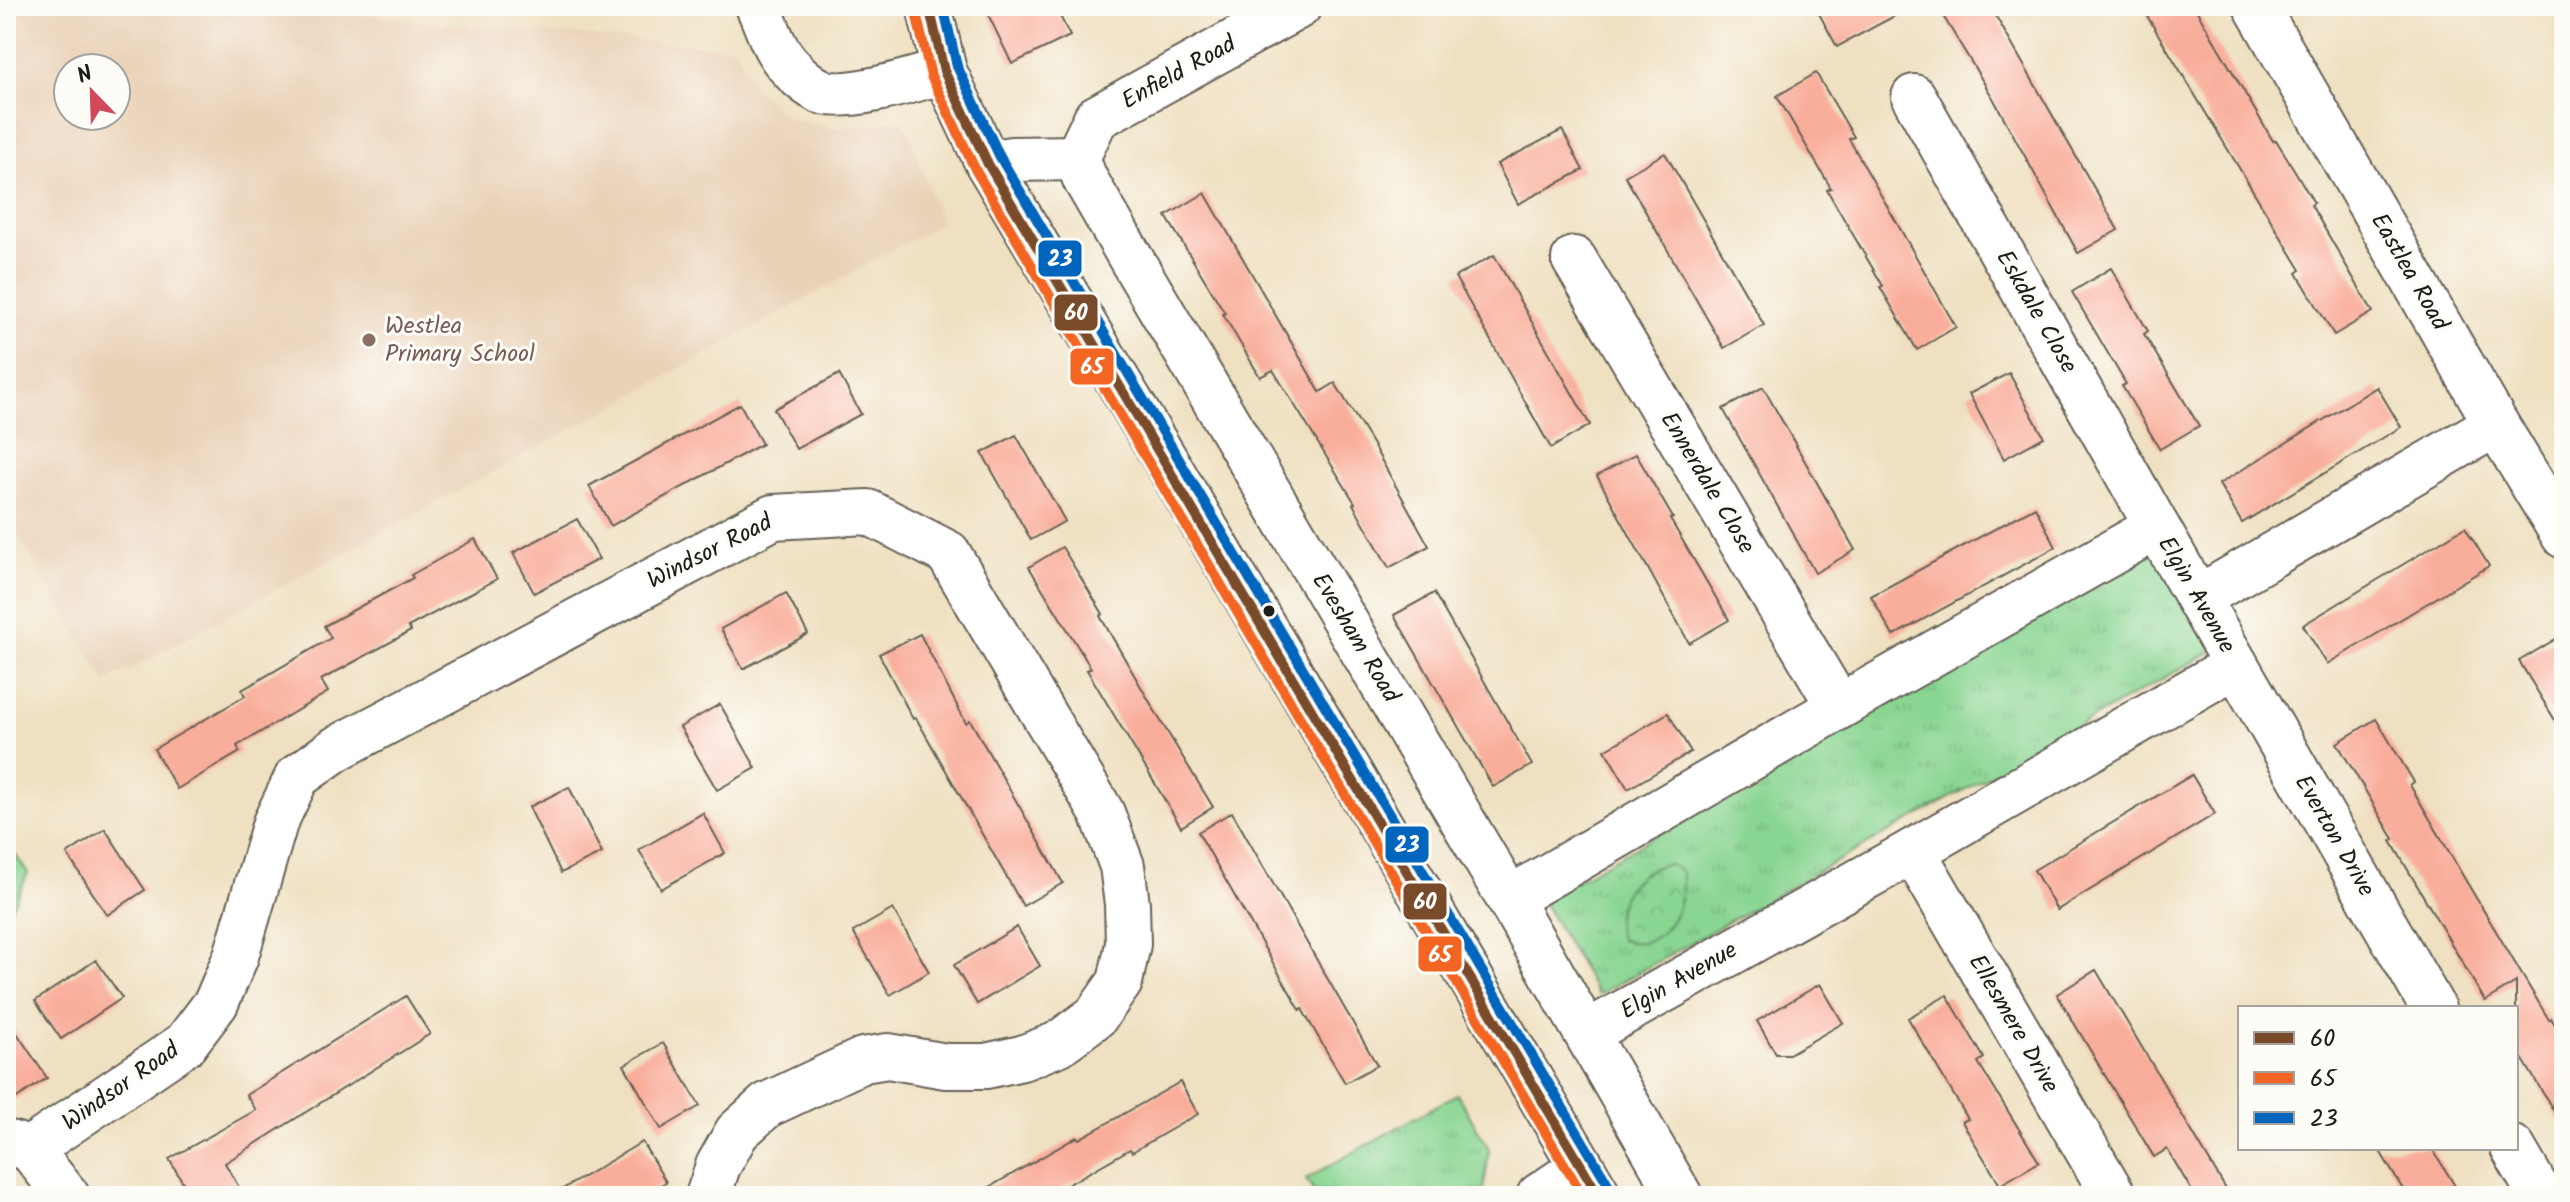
<svg xmlns="http://www.w3.org/2000/svg" width="2570" height="1202" font-family="Kalam,sans-serif">
<style>
.built{fill:#ead2b8;fill-rule:evenodd}
.grass{fill:url(#grass-tufts);stroke:#527857;stroke-width:2}
.park{fill:url(#park-crowns);stroke:#527857;stroke-width:2}
.building{fill:#f9ae9b}
.lines{fill:none;stroke-linecap:round;stroke-linejoin:round}
.minor-casing{stroke:#666156;stroke-width:48}
.major-casing{stroke:#666156;stroke-width:48}
.minor{stroke:#fff;stroke-width:44}
.major{stroke:#fff;stroke-width:44}
.bus-1-casing{stroke:#fdfcf7;stroke-width:16}
.bus-2-casing{stroke:#fdfcf7;stroke-width:16}
.bus-3-casing{stroke:#fdfcf7;stroke-width:16}
.bus-1{stroke:#7a4b2a;stroke-width:10}
.bus-2{stroke:#f26522;stroke-width:10}
.bus-3{stroke:#0065bd;stroke-width:10}
.education-dot{fill:#8d6e63;stroke:#fdfcf7;stroke-width:3}
.bus-dot{fill:#1c1c1c;stroke:#fdfcf7;stroke-width:3}
.labels{text-anchor:middle;dominant-baseline:central;stroke-width:6;stroke-linejoin:round;paint-order:stroke}
.street-label{font-size:24px;fill:#1c1c1c;stroke:#fdfcf7}
.education-label{font-size:24px;fill:#785e54;stroke:#fdfcf7;text-anchor:start}
.line-badge{stroke:#fdfcf7;stroke-width:3}
.badge-label{font-size:22px;text-anchor:middle;font-weight:bold;fill:#fff}
</style>
<defs>
<pattern id="grass-tufts" width="24" height="20" patternUnits="userSpaceOnUse" patternTransform="scale(2)"><rect width="24" height="20" fill="#89d592"/><path d="M3 7l-1-3M5 7V3M7 7l1-3M15 17l-1-3M17 17v-4M19 17l1-3" fill="none" stroke="#76b67d"/></pattern>
<pattern id="park-crowns" width="20" height="18" patternUnits="userSpaceOnUse" patternTransform="scale(2)"><rect width="20" height="18" fill="#89d592"/><path d="M2 6a3 3 0 1 1 6 0M12 15a3 3 0 1 1 6 0" fill="none" stroke="#76b67d"/></pattern>
</defs>
<rect width="100%" height="100%" fill="#fdfcf7"/>
<filter id="ink" filterUnits="userSpaceOnUse"><feTurbulence type="fractalNoise" baseFrequency=".0125" numOctaves="2"/><feDisplacementMap in="SourceGraphic" scale="16" xChannelSelector="R" yChannelSelector="G"/><feConvolveMatrix kernelMatrix="1 2 1 2 8 2 1 2 1" color-interpolation-filters="sRGB"/></filter>
<filter id="wash" filterUnits="userSpaceOnUse"><feTurbulence type="fractalNoise" baseFrequency=".006" numOctaves="4" result="noise"/><feDisplacementMap in="SourceGraphic" scale="32" xChannelSelector="R" yChannelSelector="G"/><feGaussianBlur stdDeviation="1.8" result="paint"/><feColorMatrix in="noise" values="0 0 0 0 0 0 0 0 0 0 0 0 0 0 0 0 0 1.4 0 .05"/><feComposite in="paint" operator="in"/></filter>
<g filter="url(#wash)">
<rect width="100%" height="100%" fill="#efe0c1"/>
<path class="built" d="M6 6H276L458 25 735 48 754 87 786 117 834 129 904 120 941 223 592 418 106 682 6 515ZM68 68H116V116H68Z"/>
<g class="grass">
<path d="M2157 551 2214 650 1598 995 1542 900Z"/>
<path d="M6 841 28 873 6 919Z"/>
<path d="M1457 1094 1489 1149 1483 1196H1316L1306 1179Z"/>
</g>
<path class="park" d="M1669 864 1682 872C1685 909 1664 953 1621 940 1606 908 1634 867 1669 864Z"/>
<g id="blocks">
<g class="building">
<path d="M984 6H1055L1070 36 1012 64Z"/>
<path d="M1815 6H1913L1837 47Z"/>
<path d="M1937 6H1990L2118 230 2078 253 1993 98Z"/>
<path d="M2141 6H2194L2273 141 2276 140 2295 171 2314 203 2311 205 2373 312 2334 335 2297 273 2301 270Z"/>
<path d="M1816 73 1854 137 1849 139 1956 327 1917 350 1880 287 1883 286 1827 190 1831 188 1777 96Z"/>
<path d="M1562 130 1583 170 1518 204 1497 164Z"/>
<path d="M1665 153 1764 325 1724 348 1625 176Z"/>
<path d="M1205 193 1320 392 1335 383 1373 445 1429 546 1389 568 1353 504 1355 503 1273 370 1260 377 1223 314 1225 313 1166 216Z"/>
<path d="M1494 255 1590 425 1551 448 1455 277Z"/>
<path d="M2111 268 2148 331 2144 334 2199 426 2160 449 2122 386 2126 384 2072 292Z"/>
<path d="M2009 373 2044 437 2004 459 1969 394Z"/>
<path d="M839 374 861 414 796 449 774 409Z"/>
<path d="M1763 387 1855 550 1815 573 1723 409Z"/>
<path d="M2377 387 2401 427 2242 523 2219 484Z"/>
<path d="M740 404 762 444 611 526 589 486Z"/>
<path d="M1016 435 1065 521 1031 540 982 453Z"/>
<path d="M1636 454 1673 518 1670 519 1729 620 1689 643 1597 476Z"/>
<path d="M2035 507 2056 547 1893 636 1871 596Z"/>
<path d="M577 519 599 559 534 593 513 553Z"/>
<path d="M2465 527 2489 566 2327 664 2303 625Z"/>
<path d="M475 539 497 579 408 627 411 631 321 680 328 692 237 746 240 752 177 789 154 749 245 696 242 690 331 638 324 626 413 578 411 575Z"/>
<path d="M1062 547 1103 614 1100 616 1159 718 1213 807 1181 827 1087 670 1091 668 1029 567Z"/>
<path d="M786 593 808 634 743 669 721 629Z"/>
<path d="M1434 593 1532 765 1493 787 1394 615Z"/>
<path d="M920 634 966 723 970 720 1063 883 1023 906 916 718 913 719 879 654Z"/>
<path d="M2564 634V735L2519 661Z"/>
<path d="M720 704 756 768 717 790 680 727Z"/>
<path d="M1668 713 1691 752 1628 789 1605 750Z"/>
<path d="M2376 719 2414 782 2410 785 2466 881 2549 1020 2551 1018 2564 1039V1128L2516 1048V982L2485 1001 2391 841 2394 839 2337 743Z"/>
<path d="M2192 775 2215 814 2057 910 2034 870Z"/>
<path d="M569 787 602 853 561 873 529 807Z"/>
<path d="M1232 812 1377 1065 1345 1083 1302 1009 1300 1010 1198 832Z"/>
<path d="M703 813 725 853 661 889 639 850Z"/>
<path d="M105 829 145 890 107 915 67 854Z"/>
<path d="M893 909 929 972 890 995 853 932Z"/>
<path d="M1017 927 1040 966 977 1004 954 965Z"/>
<path d="M96 960 122 998 61 1039 35 1001Z"/>
<path d="M2096 970 2156 1071 2230 1196H2195L2167 1149 2154 1157 2116 1094 2057 994Z"/>
<path d="M1820 984 1843 1023 1789 1054H1776L1757 1021Z"/>
<path d="M1947 995 1984 1058 1978 1062 2039 1162 2000 1185 1962 1122 1968 1119 1908 1018Z"/>
<path d="M406 996 430 1034 225 1163 244 1196H191L169 1159 256 1110 246 1095Z"/>
<path d="M6 1017 47 1078 6 1105Z"/>
<path d="M663 1043 700 1106 661 1129 624 1065Z"/>
<path d="M1180 1082 1198 1114 1132 1152 1130 1149 1048 1196H974L1077 1137 1079 1139Z"/>
<path d="M642 1142 666 1182 641 1196H551Z"/>
<path d="M2378 1148H2432L2461 1196H2407Z"/>
</g>
</g>
</g>
<g filter="url(#ink)">
<use href="#blocks" fill-opacity="0" stroke="#666156" stroke-width="2"/>
<g class="lines">
<defs>
<g id="minor">
<path d="M758 6C765 21 770 38 778 51 787 66 803 82 818 90 842 103 917 79 944 71"/>
<path d="M2256 6 2496 424 2564 536"/>
<path d="M1914 97 2157 527"/>
<path d="M1077 158 1085 179 1133 262 1509 899 1680 1196"/>
<path d="M1077 158 1096 118 1299 6"/>
<path d="M988 164 1011 159 1077 158"/>
<path d="M1574 259 1839 707"/>
<path d="M2198 598 2496 424"/>
<path d="M2236 665 2433 1008"/>
<path d="M1913 851 2114 1196"/>
<path d="M1509 899 1839 707 2157 527 2236 665 1913 851 1587 1033"/>
<path d="M6 1142 30 1149 67 1196"/>
<path d="M2513 1148 2541 1196"/>
<path d="M30 1149 185 1044 216 1003 236 956 275 823 297 777 336 749 773 517 868 512 948 553 1102 813 1122 866 1127 904 1128 944 1120 982 1096 1016 1058 1044 1022 1058 986 1066H946L888 1056 863 1060 767 1105 737 1132 718 1166 708 1196"/>
<path d="M1539 1196 1582 1167"/>
</g>
<path id="major" d="M929 6 944 71 988 164 1163 456 1599 1196"/>
</defs>
<use href="#minor" class="minor-casing"/>
<use href="#major" class="major-casing"/>
<use href="#minor" class="minor"/>
<use href="#major" class="major"/>
<defs>
<path id="bus-1" d="M929 6 944 71 988 164 1599 1196"/>
<path id="bus-2" d="M915 9 931 76 976 171 1583 1196"/>
<path id="bus-3" d="M943 6 957 66 1000 157 1611 1189"/>
</defs>
<use href="#bus-1" class="bus-1-casing"/>
<use href="#bus-2" class="bus-2-casing"/>
<use href="#bus-3" class="bus-3-casing"/>
<use href="#bus-1" class="bus-1"/>
<use href="#bus-2" class="bus-2"/>
<use href="#bus-3" class="bus-3"/>
</g>
</g>
<circle class="education-dot" cx="369" cy="340" r="8"/>
<circle class="bus-dot" cx="1269" cy="611" r="7"/>
<g class="labels">
<g class="street-label">
<text transform="translate(1179 73) rotate(-29)">Enfield Road</text>
<text transform="translate(2409 272) rotate(60)">Eastlea Road</text>
<text transform="translate(2036 312) rotate(60)">Eskdale Close</text>
<text transform="translate(1707 483) rotate(59)">Ennerdale Close</text>
<text transform="translate(710 552) rotate(-27)">Windsor Road</text>
<text transform="translate(2196 595) rotate(60)">Elgin Avenue</text>
<text transform="translate(1355 638) rotate(59)">Evesham Road</text>
<text transform="translate(2334 836) rotate(60)">Everton Drive</text>
<text transform="translate(1679 981) rotate(-30)">Elgin Avenue</text>
<text transform="translate(2013 1024) rotate(60)">Ellesmere Drive</text>
<text transform="translate(121 1087) rotate(-35)">Windsor Road</text>
</g>
<g class="education-label">
<text x="385" y="326">Westlea<tspan x="385" dy="28">Primary School</tspan></text>
</g>
</g>
<g class="line-badge">
<rect x="1037" y="239" width="46" height="39" rx="8" fill="#0065bd"/>
<rect x="1053" y="293" width="46" height="39" rx="8" fill="#7a4b2a"/>
<rect x="1069" y="347" width="46" height="39" rx="8" fill="#f26522"/>
<rect x="1384" y="825" width="46" height="39" rx="8" fill="#0065bd"/>
<rect x="1402" y="882" width="46" height="39" rx="8" fill="#7a4b2a"/>
<rect x="1417" y="935" width="46" height="38" rx="8" fill="#f26522"/>
</g>
<g class="badge-label">
<text x="1060" y="266">23</text>
<text x="1076" y="320">60</text>
<text x="1092" y="374">65</text>
<text x="1407" y="852">23</text>
<text x="1425" y="909">60</text>
<text x="1440" y="962">65</text>
</g>
<rect width="2570" height="1202" fill="none" stroke="#fdfcf7" stroke-width="32"/>
<rect x="2238" y="1006" width="280" height="144" fill="#fdfcf7" stroke="#a3a29f" stroke-width="2"/>
<rect x="2254" y="1032" width="40" height="12" fill="#7a4b2a" stroke="#a3a29f" stroke-width="2"/>
<text x="2310" y="1046" font-size="24" fill="#1c1c1c">60</text>
<rect x="2254" y="1072" width="40" height="12" fill="#f26522" stroke="#a3a29f" stroke-width="2"/>
<text x="2310" y="1086" font-size="24" fill="#1c1c1c">65</text>
<rect x="2254" y="1112" width="40" height="12" fill="#0065bd" stroke="#a3a29f" stroke-width="2"/>
<text x="2310" y="1126" font-size="24" fill="#1c1c1c">23</text>
<g transform="translate(92 92) rotate(337)"><circle r="38" fill="#fdfcf7" stroke="#a3a29f" stroke-width="2"/>
<path d="M0-6L14 30L0 20L-14 30Z" fill="#d1495b"/>
<text y="-12" font-size="22" font-weight="bold" text-anchor="middle" fill="#1c1c1c">N</text>
</g>
</svg>
